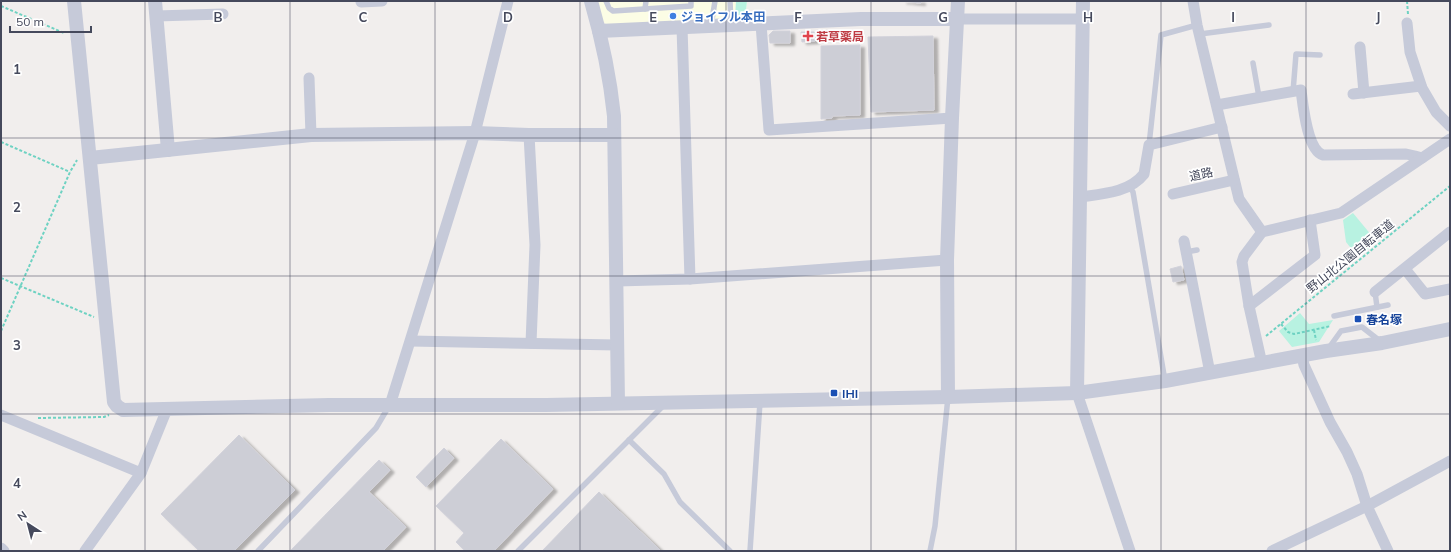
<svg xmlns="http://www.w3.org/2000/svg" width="1451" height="552" font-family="Mulish,'Noto Sans JP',sans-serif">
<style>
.commercial{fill:#fcfde5}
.green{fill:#b8f2e1}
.building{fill:#cdced6;stroke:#d1d1da;filter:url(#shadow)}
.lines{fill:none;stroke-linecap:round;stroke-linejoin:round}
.path{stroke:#6ed2c2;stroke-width:2;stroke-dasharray:3 2;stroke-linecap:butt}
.service{stroke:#c6cad9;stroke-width:5.5}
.minor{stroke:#c6cad9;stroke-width:11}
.tertiary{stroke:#c6cad9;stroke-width:14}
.grid{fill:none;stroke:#45495c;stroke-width:1;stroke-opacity:0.55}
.shop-dot{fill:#3f7fe0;stroke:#fff;stroke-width:1.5}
.health-dot{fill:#e0444e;stroke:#fff;stroke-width:1.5}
.transit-dot{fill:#1a4fb4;stroke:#fff;stroke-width:1.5}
.labels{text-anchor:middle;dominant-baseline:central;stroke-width:3.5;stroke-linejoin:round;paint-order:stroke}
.shop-label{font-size:12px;font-weight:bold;fill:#366cbe;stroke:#fff;text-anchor:start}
.health-label{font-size:12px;font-weight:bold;fill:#be3a42;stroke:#fff;text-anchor:start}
.street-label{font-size:12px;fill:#45495c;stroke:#fff}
.transit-label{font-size:12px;font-weight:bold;fill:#164399;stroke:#fff;text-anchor:start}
.grid-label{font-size:13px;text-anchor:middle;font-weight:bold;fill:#45495c;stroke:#fff;stroke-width:3.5;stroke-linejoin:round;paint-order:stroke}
</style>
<defs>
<filter id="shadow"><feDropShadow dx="4.5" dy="2.5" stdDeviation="1" flood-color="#0004"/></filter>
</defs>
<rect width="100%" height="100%" fill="#f1eeed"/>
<path class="commercial" d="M596 1H747L745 19 609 26 602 21Z"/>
<g class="green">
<path d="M736 1H747L745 19 736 18 735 17Z"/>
<path d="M1353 213 1377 242 1358 257 1346 242 1343 220Z"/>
<path d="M1300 313 1309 324 1333 320 1319 342 1292 347 1279 331Z"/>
</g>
<g class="building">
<path d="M902 1H921V3Z"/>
<path d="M773 31H790V43H770L769 35Z"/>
<path d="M801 32H814L815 41 802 42Z"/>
<path d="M933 36 934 110 871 112 868 37Z"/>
<path d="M860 45V115L832 116V118L821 119V46Z"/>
<path d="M1181 266 1184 280 1173 282 1170 269Z"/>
<path d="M239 435 295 490 234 551H199L161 514Z"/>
<path d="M501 439 553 489 494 551H465L456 542 464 533 436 506Z"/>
<path d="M444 448 454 458 426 487 416 477Z"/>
<path d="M379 460 390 470 369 492 406 527 383 551H290Z"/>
<path d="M599 492 661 551H542Z"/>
</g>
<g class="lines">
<g class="path">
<path d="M1407 1 1408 14"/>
<path d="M1 6 64 33"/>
<path d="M1 142 70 172"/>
<path d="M1 278 94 317"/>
<path d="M1281 324 1288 332 1294 334 1331 326"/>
<path d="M1314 330 1316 340"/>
<path d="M1 331 70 172 77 160"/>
<path d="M1266 336 1450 186"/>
<path d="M38 418 104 417 109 415"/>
</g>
<g class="service">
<path d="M606 1 609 8 613 11 691 6V1"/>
<path d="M730 1 731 25"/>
<path d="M645 9 646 1"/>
<path d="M711 26 715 1"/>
<path d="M1200 34 1269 25"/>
<path d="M1253 63 1259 97"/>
<path d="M1293 92 1296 54 1320 55"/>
<path d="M1149 145 1161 35 1197 25"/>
<path d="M1129 186 1133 192 1165 381"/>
<path d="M1186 252 1197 250"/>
<path d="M1375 292 1377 307"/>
<path d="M1334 316 1388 305"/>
<path d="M1328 349 1341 331 1362 327 1380 341"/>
<path d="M629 440 664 474 680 502 730 551"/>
<path d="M258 551 376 428 389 406"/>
<path d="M518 551 664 405"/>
<path d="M750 551 760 402"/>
<path d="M930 551 935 526 948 397"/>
</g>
<g class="minor">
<path d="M1193 1 1197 25 1239 199 1262 232"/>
<path d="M361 2 382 1"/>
<path d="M156 16 223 14"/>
<path d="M958 19H1083"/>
<path d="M1407 23 1410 52 1422 88 1436 112 1450 126"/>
<path d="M761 24 769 130 952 118"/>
<path d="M682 27 690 279"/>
<path d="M1360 47 1364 93"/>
<path d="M309 78 311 135"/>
<path d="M1353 94 1421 86"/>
<path d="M1217 105 1301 90C1303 105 1307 150 1323 155L1406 154 1415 156 1422 158"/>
<path d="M529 135 535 245 531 343"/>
<path d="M1173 194 1234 180"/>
<path d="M1080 197C1102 194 1129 193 1144 174L1149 145 1222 127"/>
<path d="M1184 241 1210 373"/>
<path d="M1405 269 1425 294 1450 289"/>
<path d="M617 281 690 279 947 260"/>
<path d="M1375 292 1450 232"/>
<path d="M1249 306 1315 255 1310 220"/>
<path d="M411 341 617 345"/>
<path d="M1302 356 1304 365 1330 422 1347 452 1357 474 1367 506 1388 551"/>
<path d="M1262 364 1249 306 1242 262 1244 256 1262 232 1341 213 1450 139"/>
<path d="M1077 393 1130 551"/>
<path d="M390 405 475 133 508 1"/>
<path d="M1 415 141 473"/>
<path d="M1 548 4 551"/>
<path d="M85 551 141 473 167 409"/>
<path d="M1272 551 1367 506 1450 461"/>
</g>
<g class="tertiary">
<path d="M74 1 114 402 117 406 123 410 329 405H546L948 397 1077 393 1165 381 1326 351 1382 343 1450 329"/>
<path d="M155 1 168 150"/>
<path d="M591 1C602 39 610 77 614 116L618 403"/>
<path d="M599 31 861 19H958"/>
<path d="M90 158 311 135 475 133 529 135H614"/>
<path d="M1077 393 1083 1"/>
<path d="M948 397 947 260 952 118 958 1"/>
</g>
</g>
<path class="grid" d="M145 1V551M290 1V551M435 1V551M580 1V551M726 1V551M871 1V551M1016 1V551M1161 1V551M1306 1V551M1 138H1450M1 276H1450M1 414H1450"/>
<circle class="shop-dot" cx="673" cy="16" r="4"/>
<path class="health-dot" d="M806 30h4v4h4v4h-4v4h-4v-4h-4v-4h4z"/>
<g class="transit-dot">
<rect x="1354" y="315" width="8" height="8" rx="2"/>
<rect x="830" y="389" width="8" height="8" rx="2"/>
</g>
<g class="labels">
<g class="shop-label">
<text x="681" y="16">ジョイフル本田</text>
</g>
<g class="health-label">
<text x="816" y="36">若草薬局</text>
</g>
<g class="street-label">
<text transform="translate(1201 174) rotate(-13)">道路</text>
<text transform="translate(1350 256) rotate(-39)">野山北公園自転車道</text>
</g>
<g class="transit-label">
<text x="1366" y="319">春名塚</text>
<text x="842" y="393">IHI</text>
</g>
</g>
<g class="grid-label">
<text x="218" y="22">B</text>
<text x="363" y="22">C</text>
<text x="508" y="22">D</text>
<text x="653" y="22">E</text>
<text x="798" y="22">F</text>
<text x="943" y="22">G</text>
<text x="1088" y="22">H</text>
<text x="1233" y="22">I</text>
<text x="1378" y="22">J</text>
<text x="17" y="74">1</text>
<text x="17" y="212">2</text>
<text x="17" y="350">3</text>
<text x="17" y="488">4</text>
</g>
<rect width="1451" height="552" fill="none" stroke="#45495c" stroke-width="4"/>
<g transform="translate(28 524) rotate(324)" stroke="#ffffff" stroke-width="3" paint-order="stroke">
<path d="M0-3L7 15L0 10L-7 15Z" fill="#45495c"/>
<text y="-6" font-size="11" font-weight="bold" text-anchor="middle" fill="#45495c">N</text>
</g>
<path d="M10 26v6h81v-6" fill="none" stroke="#45495c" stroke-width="2"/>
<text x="16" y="26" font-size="12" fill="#45495c" stroke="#ffffff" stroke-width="3" paint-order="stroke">50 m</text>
</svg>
